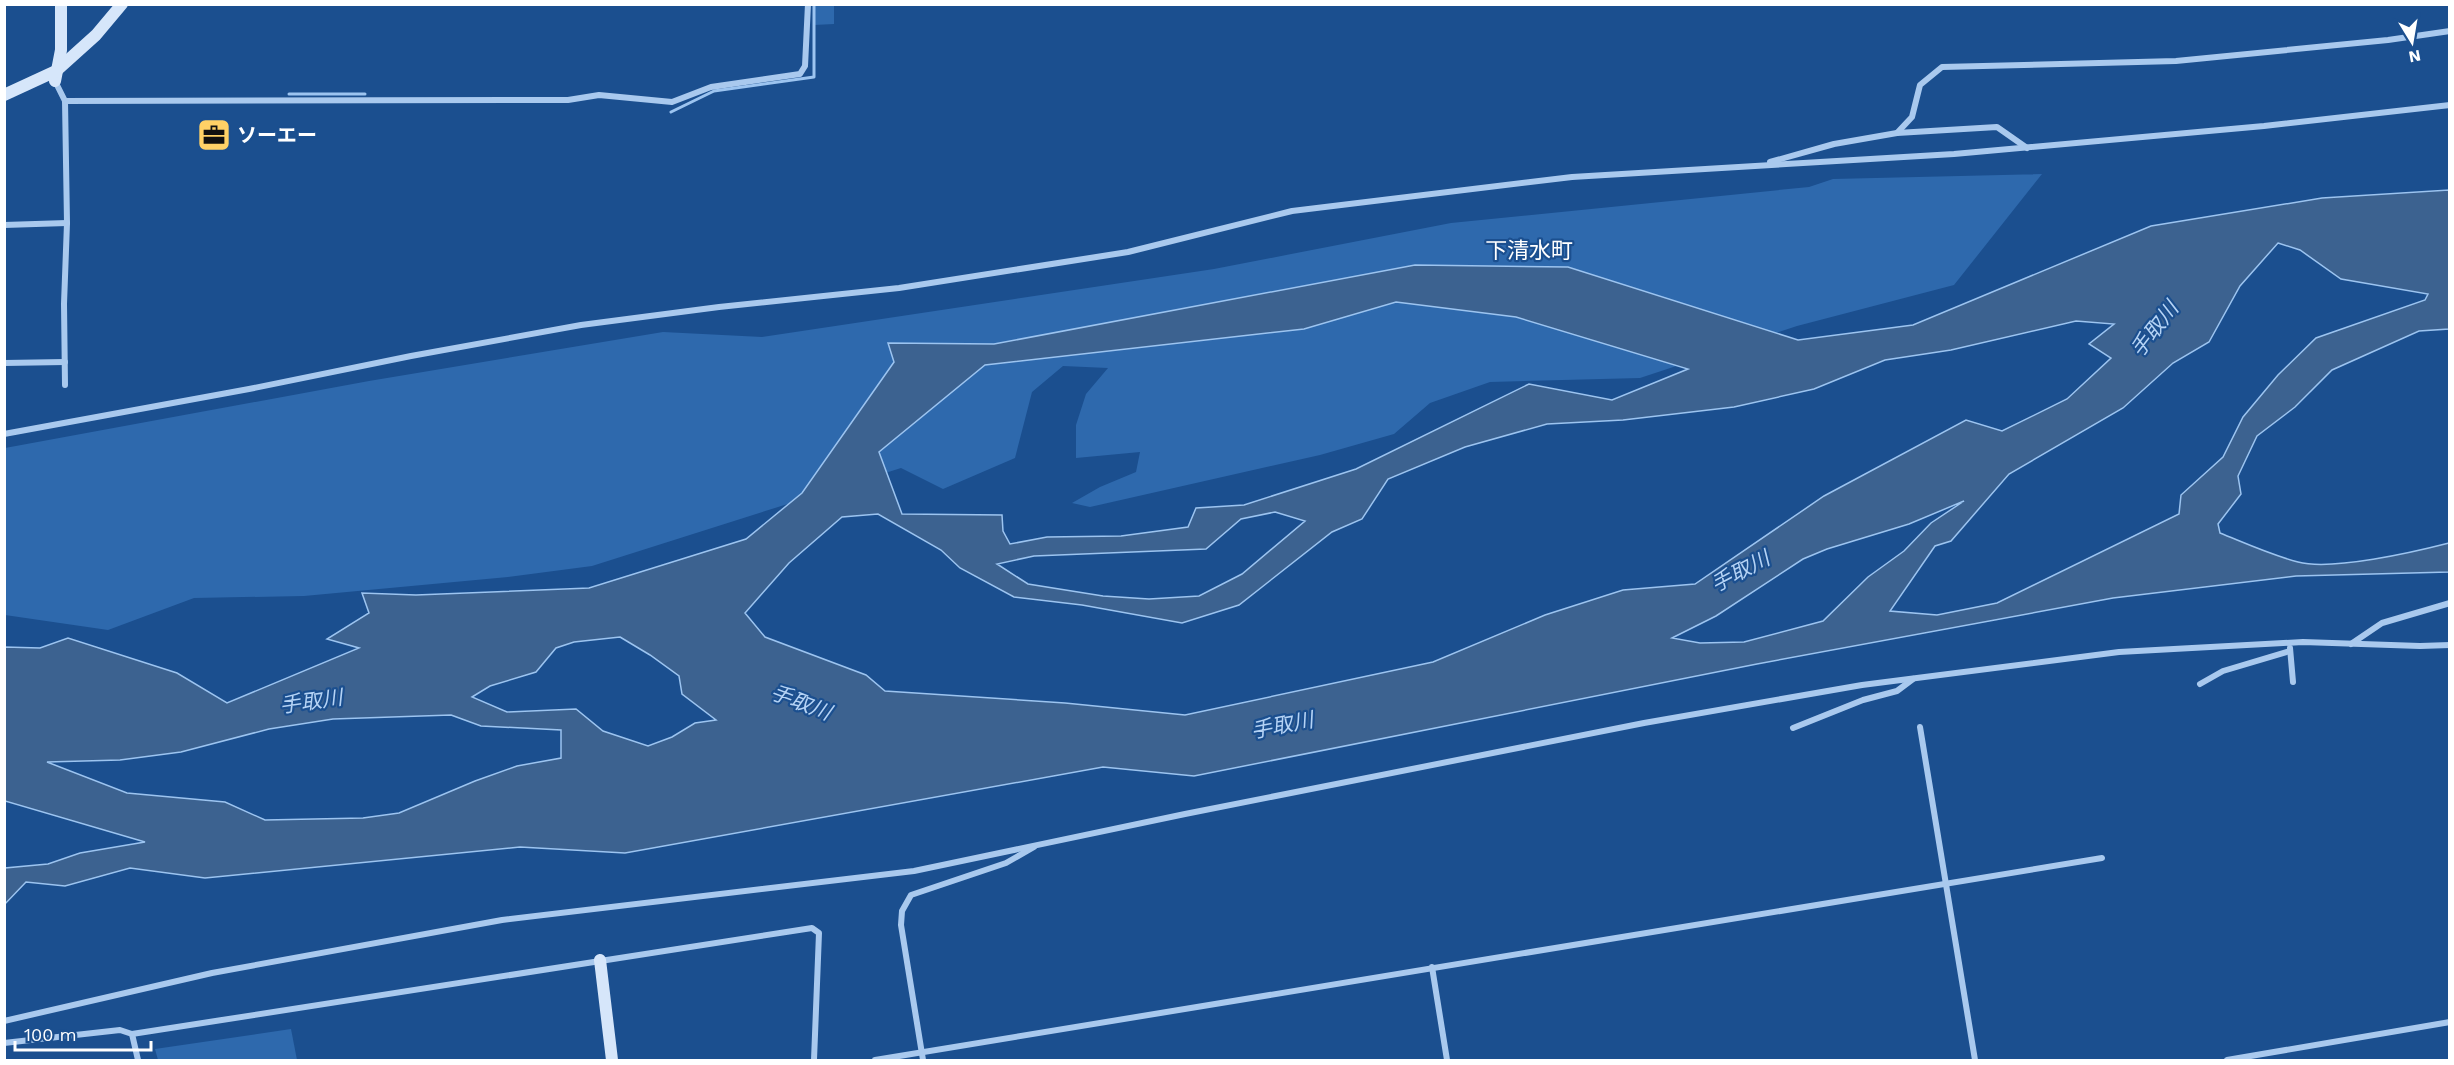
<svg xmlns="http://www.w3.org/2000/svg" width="2454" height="1065" font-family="'Work Sans','Noto Sans JP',sans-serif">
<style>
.green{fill:#2e69ad}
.water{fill:#3c6290;stroke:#9cc4f0;stroke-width:1.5;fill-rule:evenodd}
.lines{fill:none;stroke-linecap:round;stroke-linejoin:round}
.stream{stroke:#9cc4f0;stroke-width:3}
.street{stroke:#a9c9ee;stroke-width:6}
.secondary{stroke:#d6e6fa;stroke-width:12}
.labels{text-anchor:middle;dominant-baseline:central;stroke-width:4.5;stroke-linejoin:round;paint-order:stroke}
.poi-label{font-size:20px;font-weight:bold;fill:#fff;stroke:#1b4f8f;text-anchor:start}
.water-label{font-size:21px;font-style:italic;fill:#b5d3f5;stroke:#1b4f8f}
.quarter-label{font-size:22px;fill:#fff;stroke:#1b4f8f}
</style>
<rect width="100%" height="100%" fill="#1b4f8f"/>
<g class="green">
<path d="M814 5H834V24L814 25Z"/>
<path d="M2042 174 1954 285 1797 326 1640 378 1490 382 1430 403 1394 434 1320 455 1090 507 1072 503 1100 487 1136 472 1140 452 1076 458V425L1086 394 1108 368 1063 366 1032 392 1015 458 943 489 901 468 592 566 508 577 304 596 194 598 108 630 5 615V448L369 381 663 332 762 337 1214 269 1451 223 1809 187 1833 179Z"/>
<path d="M291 1029 297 1060H158L155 1049Z"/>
</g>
<path class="water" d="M2449 190V329L2419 331 2332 370 2295 407 2257 436 2238 476 2241 494 2218 524 2220 533C2245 543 2271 555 2298 562 2332 571 2414 552 2449 543V572L2296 576 2113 598 1757 664 1194 776 1103 767 625 853 520 847 205 878 130 868 65 886 26 882 5 904V868L48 864 80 853 145 842 5 801V647L40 648 68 638 177 673 227 703 359 648 327 639 369 613 362 593 416 595 589 588 746 539 802 493 894 362 888 343 994 344 1415 265 1568 267 1798 340 1913 325 2151 226 2322 198ZM2278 243 2300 250 2341 279 2428 294 2425 300 2316 338 2278 375 2243 417 2223 457 2181 495 2179 514 1997 603 1937 615 1890 611 1935 546 1951 541 2009 474 2123 408 2173 363 2209 342 2240 286ZM1396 302 1516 317 1688 369 1612 400 1529 384 1356 469 1244 505 1196 508 1188 527 1121 536 1047 537 1010 544 1003 531 1002 515 902 514 879 452 985 365 1304 329ZM2076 321 2114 324 2089 344 2111 358 2067 399 2002 431 1966 420 1824 496 1695 584 1623 590 1545 615 1433 662 1185 715 1065 703 885 691 866 675 765 637 745 613 789 563 842 517 878 514 941 550 960 568 1014 597 1082 605 1182 623 1239 605 1332 532 1362 519 1388 479 1465 447 1547 424 1623 420 1734 407 1814 389 1885 360 1951 350ZM1964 501 1931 523 1904 551 1868 577 1823 621 1744 642 1700 643 1672 638 1716 616 1803 559 1827 549 1909 524ZM1275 512 1305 521 1242 574 1199 596 1149 599 1103 596 1028 584 997 564 1034 556 1206 549 1241 519ZM620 637 650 655 679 676 682 694 716 720 695 723 672 737 648 746 603 731 576 709 507 712 472 697 490 686 536 672 556 648 574 642ZM451 715 481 726 561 730V758L517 766 475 781 399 813 363 818 265 820 225 802 127 793 47 762 120 760 181 752 269 729 333 719Z"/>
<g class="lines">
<g class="stream">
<path d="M289 94H365"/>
<path d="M671 112 714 91 814 77V4"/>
</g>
<g class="street">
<path d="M55 81 65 101 67 223 64 304 65 385"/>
<path d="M65 101 568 100 599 95 672 102 711 87 800 74 805 66 808 4"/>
<path d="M1897 133 1997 127 2027 148"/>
<path d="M1770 162 1834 144 1897 133 1912 117 1920 85 1942 67 2176 61 2388 40 2450 31"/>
<path d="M4 225 67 223"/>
<path d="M4 363 65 362"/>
<path d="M4 434 249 389 411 356 581 325 719 307 899 288 1128 252 1292 211 1572 177 1954 154 2264 126 2450 105"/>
<path d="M2351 644 2382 623 2450 603"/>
<path d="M2290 648 2293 682"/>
<path d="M2200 684 2223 671 2290 651"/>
<path d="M1920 727 1975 1060"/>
<path d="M1793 728 1863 700 1897 691 1913 679"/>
<path d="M1432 967 1447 1060"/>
<path d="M4 1021 212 973 502 920 914 871 1185 814 1644 723 1862 685 2119 652 2303 642 2420 646 2450 645"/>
<path d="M132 1034 812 928 819 933 814 1060"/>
<path d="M4 1043 120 1030 132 1034 138 1060"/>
<path d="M875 1060 2102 858"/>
<path d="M923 1060 901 925 902 911 911 895 1006 863 1034 847"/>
<path d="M2227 1060 2450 1022"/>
</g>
<g class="secondary">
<path d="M55 81 61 50V4"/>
<path d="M4 95 56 71 96 35 122 4"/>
<path d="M600 960 612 1060"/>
</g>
</g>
<defs>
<symbol id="office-square" viewBox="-11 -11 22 22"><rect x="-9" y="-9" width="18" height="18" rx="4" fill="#ffd166" stroke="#1b4f8f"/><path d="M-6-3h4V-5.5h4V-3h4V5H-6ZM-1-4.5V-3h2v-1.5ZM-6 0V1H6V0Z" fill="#111"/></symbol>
</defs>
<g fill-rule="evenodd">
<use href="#office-square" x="195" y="116" width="38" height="38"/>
</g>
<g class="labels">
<g class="poi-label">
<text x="237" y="135">ソーエー</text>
</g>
<g class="water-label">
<text transform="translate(2154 329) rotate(-52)">手取川</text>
<text transform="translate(1740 571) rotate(-28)">手取川</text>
<text transform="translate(311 701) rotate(-8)">手取川</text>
<text transform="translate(801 702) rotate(21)">手取川</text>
<text transform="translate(1282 725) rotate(-11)">手取川</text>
</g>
<g class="quarter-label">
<text x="1529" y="250">下清水町</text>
</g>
</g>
<rect width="2454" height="1065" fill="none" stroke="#ffffff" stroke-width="12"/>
<g transform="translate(2412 42) rotate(169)" stroke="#1b4f8f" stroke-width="4.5" paint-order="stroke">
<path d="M0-4.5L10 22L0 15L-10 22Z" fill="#ffffff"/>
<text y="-9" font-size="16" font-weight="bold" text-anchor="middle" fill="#ffffff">N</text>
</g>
<path d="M15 1041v9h136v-9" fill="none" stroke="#ffffff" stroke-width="3"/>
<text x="24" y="1041" font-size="18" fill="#ffffff" stroke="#1b4f8f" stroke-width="4.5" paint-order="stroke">100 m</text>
</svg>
